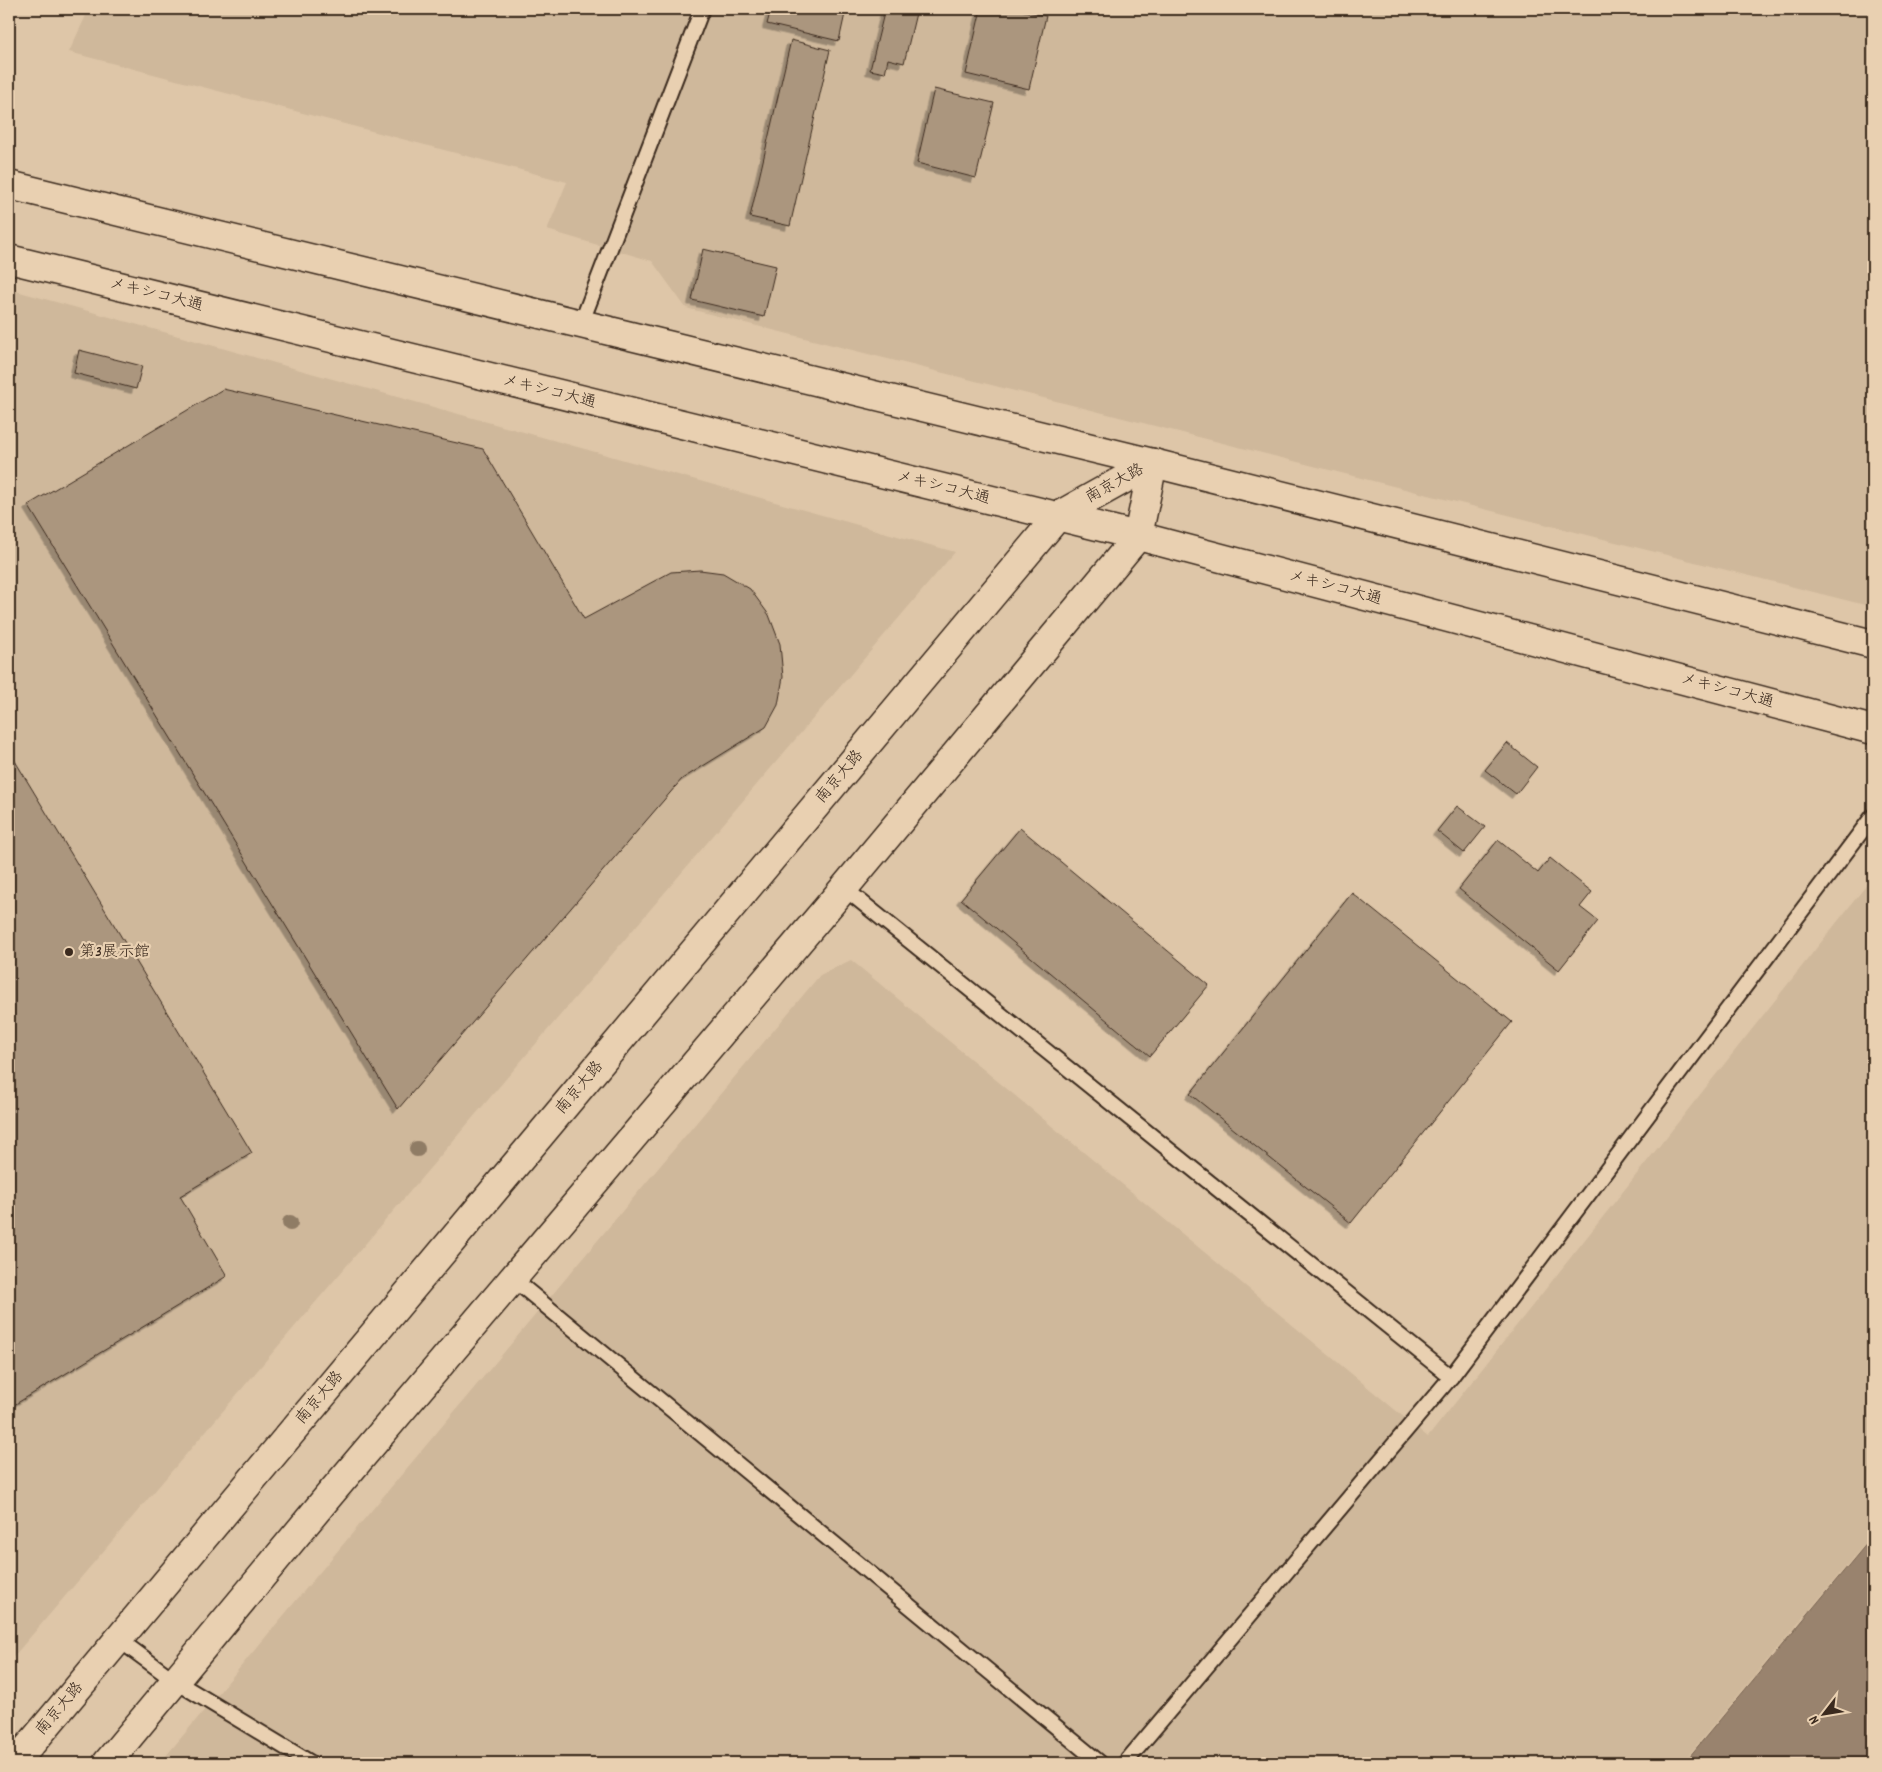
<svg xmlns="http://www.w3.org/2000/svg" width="1882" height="1772" font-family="Dekko,'Klee One',sans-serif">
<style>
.built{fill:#cfb89b}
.water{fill:#99836e;stroke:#735f4e}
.building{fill:#ab967e;stroke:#3b2a1e;filter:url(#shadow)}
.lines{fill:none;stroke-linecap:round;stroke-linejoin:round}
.lane-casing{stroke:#3b2a1e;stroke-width:18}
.secondary-casing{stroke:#3b2a1e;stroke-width:31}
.lane{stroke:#e9d0b1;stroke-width:14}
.secondary{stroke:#e9d0b1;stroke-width:28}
.tree{fill:#8f7b65}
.poi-dot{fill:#3b2a1e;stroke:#e9d0b1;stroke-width:2}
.labels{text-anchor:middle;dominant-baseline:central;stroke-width:4.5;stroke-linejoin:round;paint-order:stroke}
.street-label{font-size:16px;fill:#3b2a1e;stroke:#e9d0b1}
.poi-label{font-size:16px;fill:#3b2a1e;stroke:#e9d0b1;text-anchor:start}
</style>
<defs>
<filter id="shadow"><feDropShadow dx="-4.5" dy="4.5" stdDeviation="0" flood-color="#0004"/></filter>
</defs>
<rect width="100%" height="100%" fill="#dec6a8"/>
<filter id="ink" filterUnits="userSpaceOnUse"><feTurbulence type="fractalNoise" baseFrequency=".02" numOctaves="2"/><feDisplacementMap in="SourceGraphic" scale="10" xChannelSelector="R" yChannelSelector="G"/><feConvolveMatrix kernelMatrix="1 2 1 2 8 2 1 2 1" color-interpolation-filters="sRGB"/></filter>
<g filter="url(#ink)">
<g class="built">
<path d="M89 9H1873V607L686 308 652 261 547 230 567 182 69 52Z"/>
<path d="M9 289 955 552 9 1662Z"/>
<path d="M1873 877V1534L1682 1763H160L820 975 851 960 1428 1437Z"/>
</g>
<path class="water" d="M1873 1536V1763H1684Z"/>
<g class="building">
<path d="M771 9H846L839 41 767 24Z"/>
<path d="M885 9H917L904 63 888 59 885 73 870 70Z"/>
<path d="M981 9H1016L1046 16 1029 89 966 74Z"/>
<path d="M791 40 830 50 790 226 750 217Z"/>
<path d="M934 89 994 103 976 178 917 163Z"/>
<path d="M703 249 776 266 764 317 692 300Z"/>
<path d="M79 350 142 366 136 389 74 373Z"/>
<path d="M223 389 483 449 584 619 671 572 700 570 723 573 750 589 769 615 780 644 783 677 778 705 766 727 682 779 398 1109 28 505Z"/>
<path d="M1507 743 1537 767 1516 794 1485 770Z"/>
<path d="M9 751 252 1153 180 1196 227 1276 9 1408Z"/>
<path d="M1457 806 1485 827 1464 853 1437 831Z"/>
<path d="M1020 828 1209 985 1150 1056 961 899Z"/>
<path d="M1498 840 1538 873 1550 858 1592 892 1580 907 1598 921 1559 970 1459 889Z"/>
<path d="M1352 893 1512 1022 1351 1223 1190 1094Z"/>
</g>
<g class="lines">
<defs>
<g id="lane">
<path d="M581 324 702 9"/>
<path d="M844 888 1451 1377"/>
<path d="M512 1278 1100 1763"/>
<path d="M118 1639 175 1681 311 1763"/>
<path d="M1125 1763 1451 1377 1873 816"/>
</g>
<g id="secondary">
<path d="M9 185 1153 463 1873 644"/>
<path d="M9 259 1138 536 1873 730"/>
<path d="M15 1763 1058 516 1153 463"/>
<path d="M107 1763 331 1493 844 888 1138 536 1153 463"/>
</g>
</defs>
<use href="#lane" class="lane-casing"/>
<use href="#secondary" class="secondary-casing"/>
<use href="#lane" class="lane"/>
<use href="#secondary" class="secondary"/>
</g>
<g class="tree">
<circle cx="417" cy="1149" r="8"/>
<circle cx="290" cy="1223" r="8"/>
</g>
</g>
<circle class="poi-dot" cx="69" cy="952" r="5"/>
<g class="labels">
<g class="street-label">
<text transform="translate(156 295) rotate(14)">メキシコ大通</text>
<text transform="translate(549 392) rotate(14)">メキシコ大通</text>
<text transform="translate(1115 484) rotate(-29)">南京大路</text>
<text transform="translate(943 488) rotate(14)">メキシコ大通</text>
<text transform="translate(1335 588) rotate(15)">メキシコ大通</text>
<text transform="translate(1727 691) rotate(15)">メキシコ大通</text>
<text transform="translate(840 777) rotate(-50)">南京大路</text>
<text transform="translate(580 1088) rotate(-50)">南京大路</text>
<text transform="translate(320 1398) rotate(-50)">南京大路</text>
<text transform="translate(60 1709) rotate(-50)">南京大路</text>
</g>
<g class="poi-label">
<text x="79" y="952">第3展示館</text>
</g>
</g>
<rect width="1882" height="1772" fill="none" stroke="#e9d0b1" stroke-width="30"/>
<rect x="15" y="15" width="1852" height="1742" fill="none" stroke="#3b2a1e" stroke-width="2" filter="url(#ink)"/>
<g transform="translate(1824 1714) rotate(239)" stroke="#e9d0b1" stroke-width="4" paint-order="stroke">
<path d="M0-4L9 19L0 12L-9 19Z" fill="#3b2a1e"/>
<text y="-8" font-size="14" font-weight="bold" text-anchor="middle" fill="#3b2a1e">N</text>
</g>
</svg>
